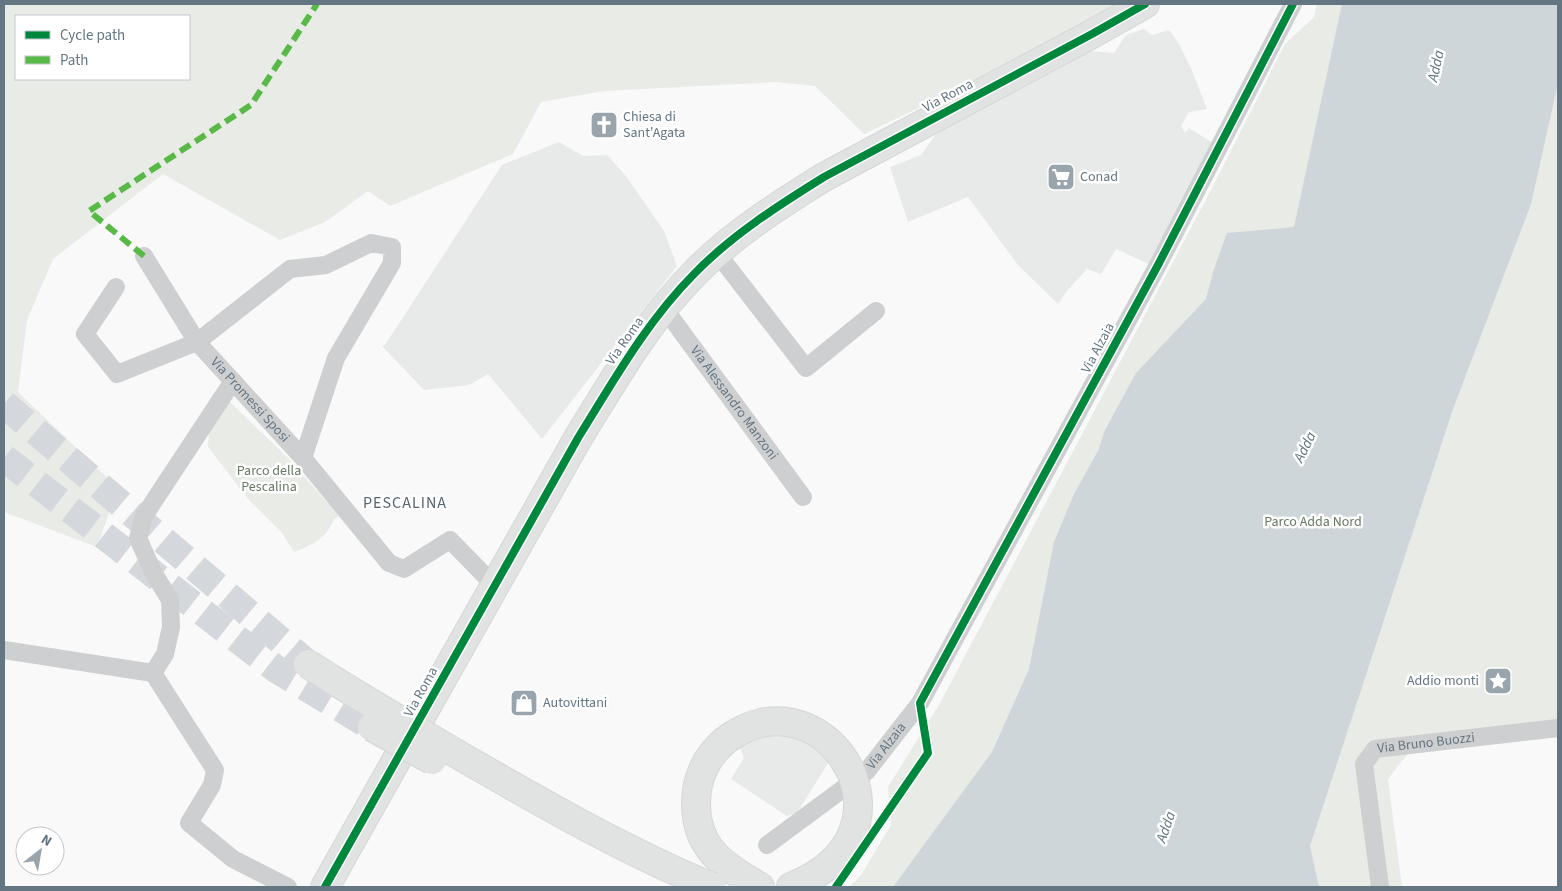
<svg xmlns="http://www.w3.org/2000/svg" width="1562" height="891" font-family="'Source Sans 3',sans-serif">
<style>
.built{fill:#e8e9e9}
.green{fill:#e8ebe6;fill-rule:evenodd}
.water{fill:#ced6d9}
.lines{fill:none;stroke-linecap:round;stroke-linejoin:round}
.trunk-tunnel{stroke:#d4d8dc;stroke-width:28;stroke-dasharray:28 14;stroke-linecap:butt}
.primary-casing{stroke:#d5d6d7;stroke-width:30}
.trunk-casing{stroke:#d5d6d6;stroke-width:30}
.minor{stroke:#cecfd0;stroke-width:18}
.primary{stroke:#e1e2e2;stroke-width:28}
.trunk{stroke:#e1e2e2;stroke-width:28}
.trunk-bridge-casing{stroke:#d5d6d6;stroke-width:30;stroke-linecap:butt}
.trunk-bridge{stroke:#e1e2e2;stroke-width:28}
.quiet{stroke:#58b947;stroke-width:6;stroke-dasharray:12 6;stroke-linecap:butt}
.cycleway-casing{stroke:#fff;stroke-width:11}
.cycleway{stroke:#00873e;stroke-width:8}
.labels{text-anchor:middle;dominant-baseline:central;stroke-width:5;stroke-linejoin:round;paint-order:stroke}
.street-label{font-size:14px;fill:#657683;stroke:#fff}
.poi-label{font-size:14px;fill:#657683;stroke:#fff;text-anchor:start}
.park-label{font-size:14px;fill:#687a64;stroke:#fff}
.water-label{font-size:15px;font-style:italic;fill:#60757c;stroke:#fff}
.quarter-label{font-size:16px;letter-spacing:1px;fill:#57646e;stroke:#fff}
</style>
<rect width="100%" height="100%" fill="#f9f9f9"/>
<g class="built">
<path d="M1144 29 1152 35 1169 30 1179 44 1191 68 1207 109 1189 112 1181 126 1185 133 1189 128 1213 143 1153 266 1116 249 1101 274 1087 269 1066 292 1058 304 1018 265 968 197 908 222 890 167 921 155 936 134 1091 51 1114 53 1126 35Z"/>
<path d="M559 142 583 156 607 155 626 176 664 231 677 266 542 439 488 374 469 385 424 390 382 346 385 345 502 165Z"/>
<path d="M733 729 842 741 797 813 787 816 731 779 744 758Z"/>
</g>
<g class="green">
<path d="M4 4H1117L948 94 864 134 815 86 776 82 604 91 541 102 513 154 390 206 368 191 325 222 280 240 163 174 53 259 27 320 18 392 118 488 97 547 4 512ZM16 16H189V79H16Z"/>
<path d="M1317 4H1558V730L1413 747 1388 779 1402 887H849L861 875 891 825 888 787 939 705 1212 188 1285 44 1314 17Z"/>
<path d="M229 401 287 457 339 516 334 519C326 539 314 544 294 552L282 533 249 500 208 447 209 430Z"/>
</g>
<path class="water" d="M1342 4H1558V83L1531 204 1453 409 1310 846 1319 887H893L992 752 1029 669 1054 542 1074 494 1099 449 1104 432 1136 373 1206 299 1214 269 1227 233 1294 227Z"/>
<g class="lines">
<g class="trunk-tunnel">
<path d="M4 404 308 664"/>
<path d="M4 458 276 669 372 727"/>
</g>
<defs>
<path id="primary" d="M325 887 578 438C614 380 647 321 695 273 732 235 779 205 824 177L1092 34 1145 4"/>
<g id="trunk">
<path d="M696 803C696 850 724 865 760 887"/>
<path d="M791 887 810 878"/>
</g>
</defs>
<use href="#primary" class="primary-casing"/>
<use href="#trunk" class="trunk-casing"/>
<g class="minor">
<path d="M717 253 806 368 876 311"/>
<path d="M116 287 85 334 117 374 197 342 144 256"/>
<path id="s1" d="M664 308 803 497"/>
<path id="s2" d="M303 458 336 358 392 263V247L371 243 326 265 290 269 197 342 303 458 389 563 404 569 450 540 495 586"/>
<path d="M4 650 153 673 215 770 212 785 189 823 233 859 288 887"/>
<path d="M153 673 165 654 171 627 170 600 153 572 138 538 144 516 233 381"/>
<path id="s3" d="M767 845 867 771 920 703 1158 265 1293 4"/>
<path id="s4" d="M1380 887 1364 764 1375 749 1558 728"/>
</g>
<use href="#primary" class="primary"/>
<use href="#trunk" class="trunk"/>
<defs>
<g id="trunk-bridge">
<path d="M308 664C357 696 407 724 457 754 540 802 623 850 712 887"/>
<path d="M372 727 432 760"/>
<path d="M696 803C696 778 707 755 726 740 817 670 921 815 810 878"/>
</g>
</defs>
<use href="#trunk-bridge" class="trunk-bridge-casing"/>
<use href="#trunk-bridge" class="trunk-bridge"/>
<path class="quiet" d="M144 256 89 211 251 105 317 4"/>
<defs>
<g id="cycleway">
<path d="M325 887 578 438C614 380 647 321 695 273 732 235 779 205 824 177L1092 34 1145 4"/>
<path d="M836 887 928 753 920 703 1158 265 1293 4"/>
</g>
</defs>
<use href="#cycleway" class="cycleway-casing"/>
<use href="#cycleway" class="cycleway"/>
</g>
<defs>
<symbol id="church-square" viewBox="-11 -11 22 22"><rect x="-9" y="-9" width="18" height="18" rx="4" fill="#99a4ac" stroke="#fff"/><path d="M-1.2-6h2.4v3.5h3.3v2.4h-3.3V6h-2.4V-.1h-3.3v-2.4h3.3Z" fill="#fff"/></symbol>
<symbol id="supermarket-square" viewBox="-11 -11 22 22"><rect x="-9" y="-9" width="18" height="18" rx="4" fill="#99a4ac" stroke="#fff"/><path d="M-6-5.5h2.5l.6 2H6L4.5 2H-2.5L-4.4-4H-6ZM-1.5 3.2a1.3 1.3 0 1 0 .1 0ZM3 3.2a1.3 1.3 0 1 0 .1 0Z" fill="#fff"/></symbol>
<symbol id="sight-square" viewBox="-11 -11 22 22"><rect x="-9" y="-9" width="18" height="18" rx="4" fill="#99a4ac" stroke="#fff"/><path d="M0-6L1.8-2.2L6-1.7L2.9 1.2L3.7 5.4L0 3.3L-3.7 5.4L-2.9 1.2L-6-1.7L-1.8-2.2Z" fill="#fff"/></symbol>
<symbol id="shop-square" viewBox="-11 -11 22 22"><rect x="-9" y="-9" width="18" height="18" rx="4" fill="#99a4ac" stroke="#fff"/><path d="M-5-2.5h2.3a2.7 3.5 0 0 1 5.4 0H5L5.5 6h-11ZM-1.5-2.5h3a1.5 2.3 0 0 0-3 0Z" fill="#fff"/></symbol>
</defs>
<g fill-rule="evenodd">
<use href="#church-square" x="588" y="109" width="32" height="32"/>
<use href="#supermarket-square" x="1045" y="161" width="32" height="32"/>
<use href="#sight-square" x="1482" y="665" width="32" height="32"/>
<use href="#shop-square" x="508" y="687" width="32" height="32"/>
</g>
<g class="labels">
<g class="street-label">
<text transform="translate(948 96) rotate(-28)">Via Roma</text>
<text transform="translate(625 341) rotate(-55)">Via Roma</text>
<text transform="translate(1098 348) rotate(-62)">Via Alzaia</text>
<text stroke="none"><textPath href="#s2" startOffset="536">Via Promessi Sposi</textPath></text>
<text stroke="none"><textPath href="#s1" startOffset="118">Via Alessandro Manzoni</textPath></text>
<text transform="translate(421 692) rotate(-61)">Via Roma</text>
<text stroke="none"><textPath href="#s3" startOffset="156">Via Alzaia</textPath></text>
<text stroke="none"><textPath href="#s4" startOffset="194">Via Bruno Buozzi</textPath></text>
</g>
<g class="poi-label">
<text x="623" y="117">Chiesa di<tspan x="623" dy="16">Sant'Agata</tspan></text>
<text x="1080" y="177">Conad</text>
<text x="1479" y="681" text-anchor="end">Addio monti</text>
<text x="543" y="703">Autovittani</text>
</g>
<g class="park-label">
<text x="269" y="471">Parco della<tspan x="269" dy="16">Pescalina</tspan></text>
<text x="1313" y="522">Parco Adda Nord</text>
</g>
<g class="water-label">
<text transform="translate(1436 66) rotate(-78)">Adda</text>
<text transform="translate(1305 447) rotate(-64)">Adda</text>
<text transform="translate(1166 827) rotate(-71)">Adda</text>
</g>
<g class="quarter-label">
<text x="405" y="503">PESCALINA</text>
</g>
</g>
<rect width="1562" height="891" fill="none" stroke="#657683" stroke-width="10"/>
<rect x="15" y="15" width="175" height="65" fill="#ffffff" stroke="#c1c8cd"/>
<rect x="25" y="31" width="25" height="8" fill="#00873e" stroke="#c1c8cd"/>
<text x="60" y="40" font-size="15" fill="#657683">Cycle path</text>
<rect x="25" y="56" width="25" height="8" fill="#58b947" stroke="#c1c8cd"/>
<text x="60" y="65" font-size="15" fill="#657683">Path</text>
<g transform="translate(40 851) rotate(31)"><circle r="24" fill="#ffffff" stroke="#c1c8cd"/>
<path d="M0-4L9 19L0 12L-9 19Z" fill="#99a4ac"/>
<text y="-8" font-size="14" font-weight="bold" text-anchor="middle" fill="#657683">N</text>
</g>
</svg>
